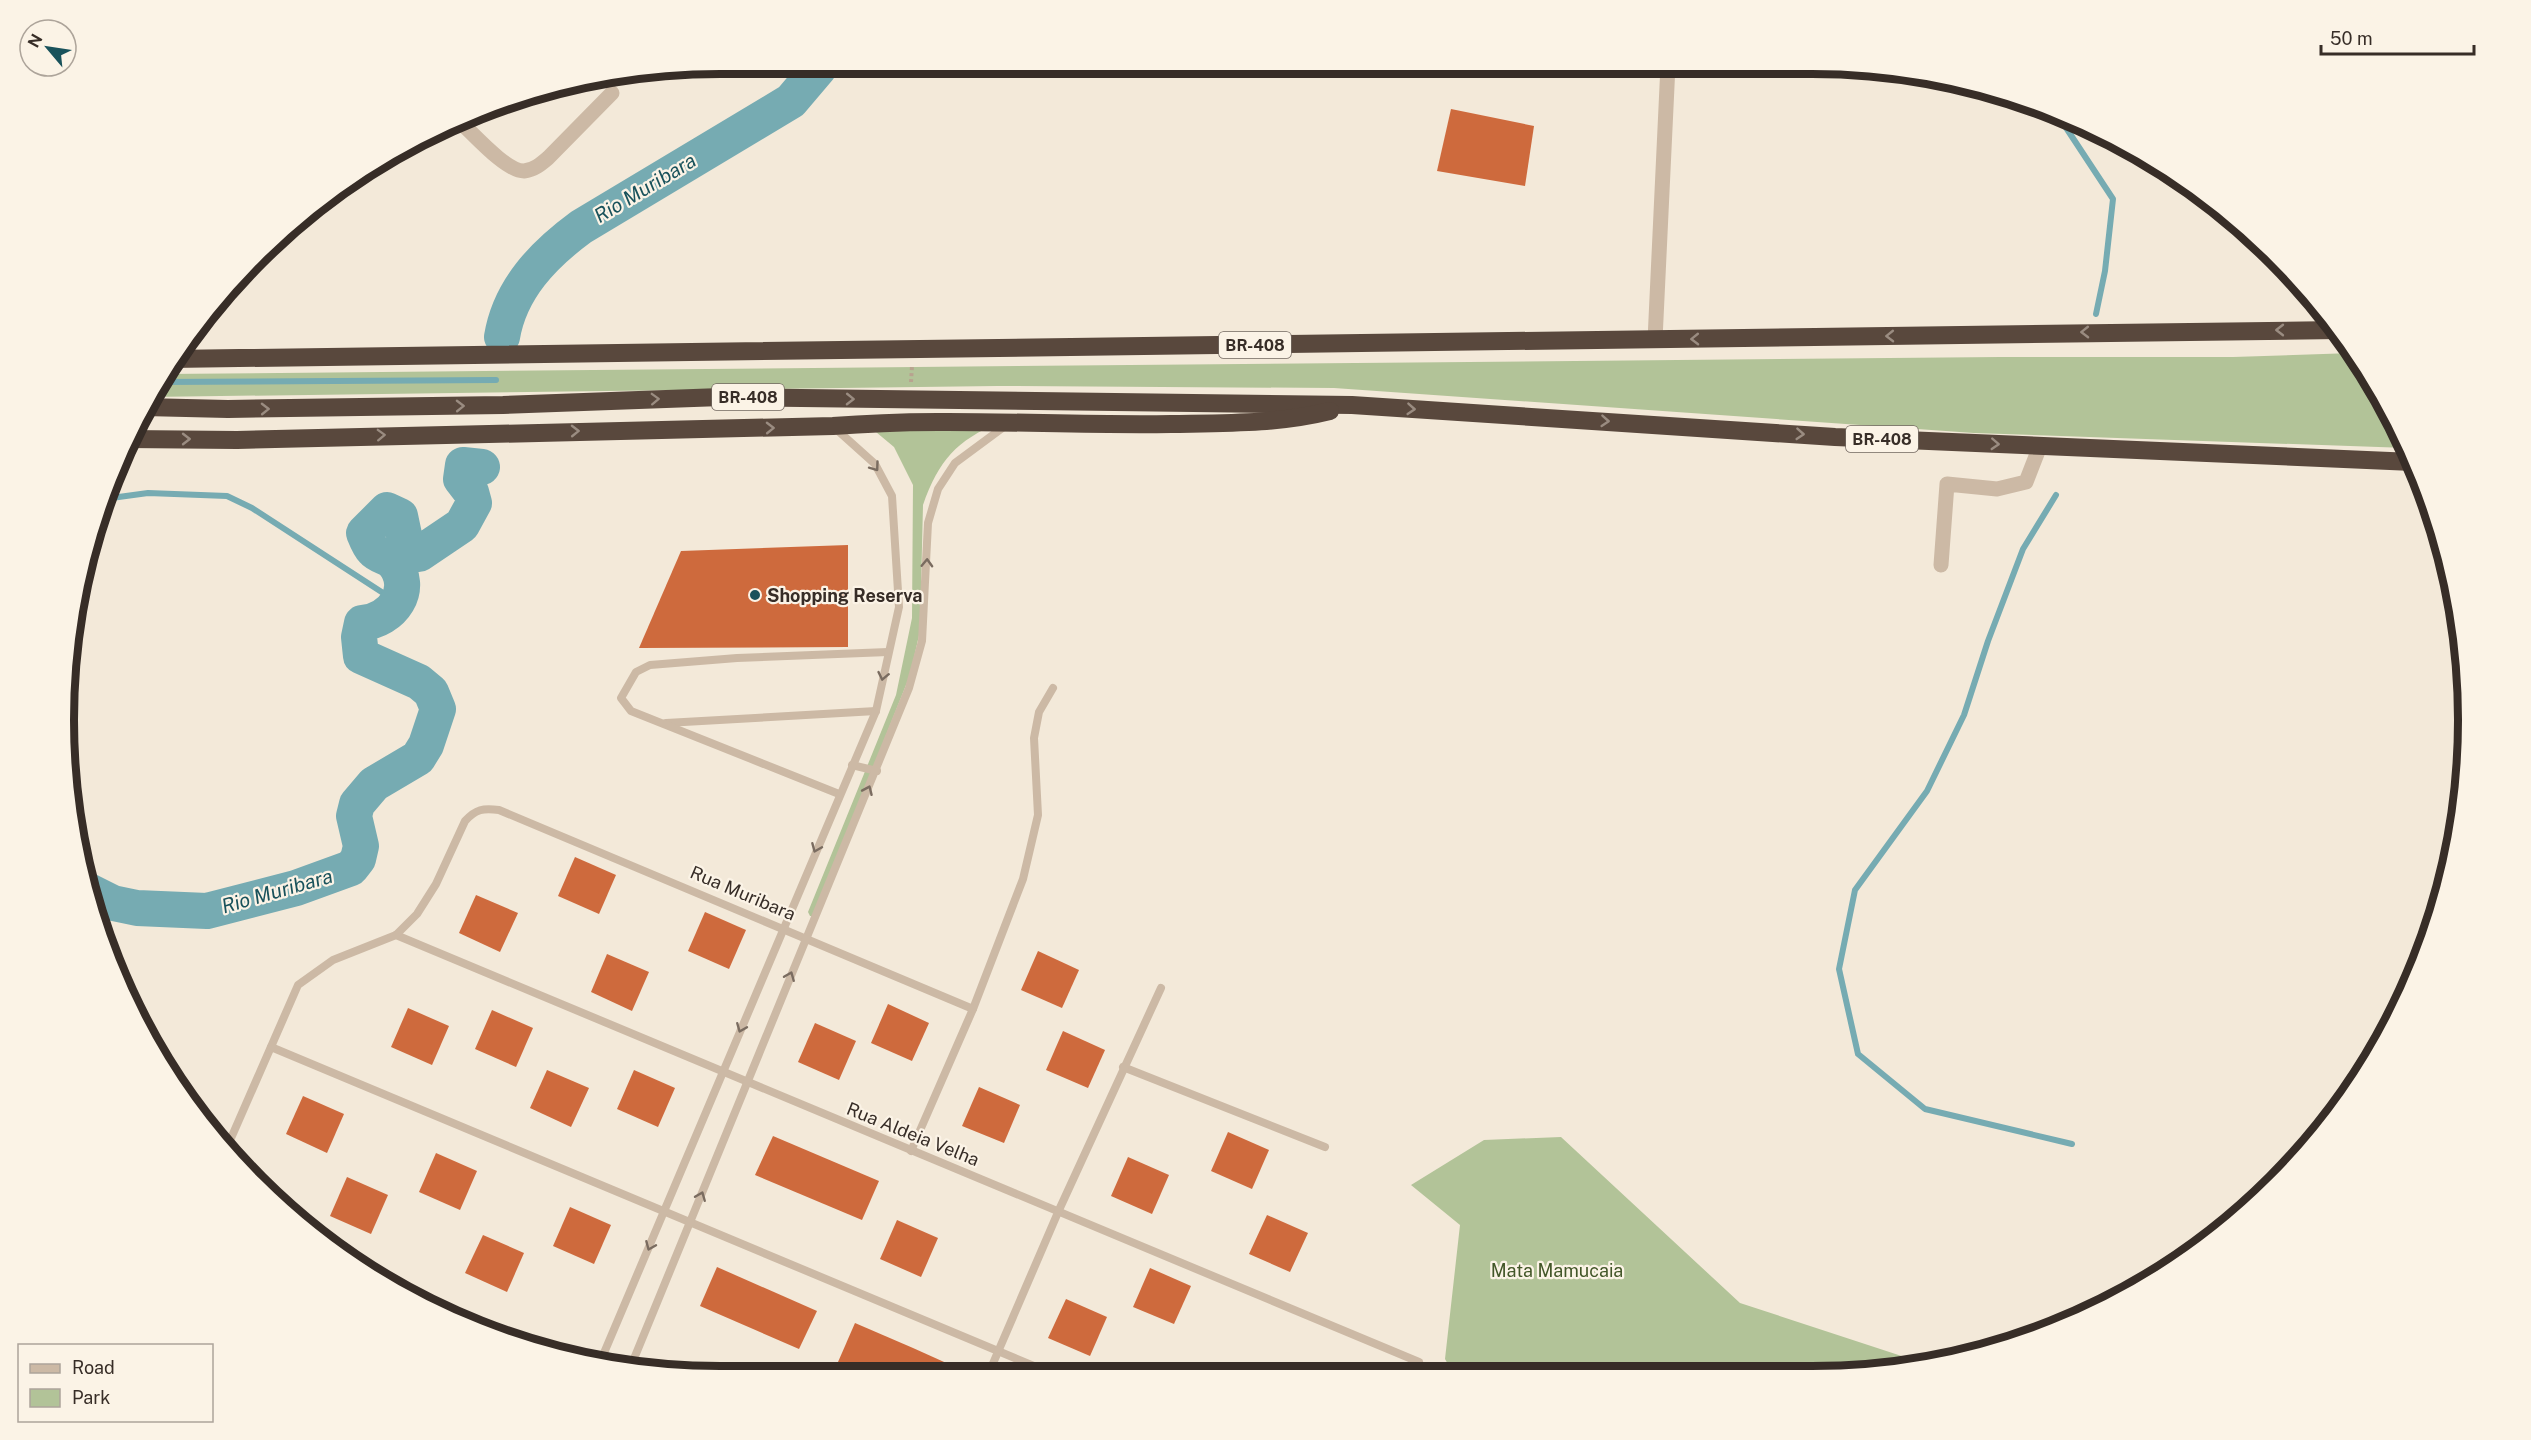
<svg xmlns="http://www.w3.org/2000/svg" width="2531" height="1440" font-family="'Public Sans',sans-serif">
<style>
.green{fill:#b2c398}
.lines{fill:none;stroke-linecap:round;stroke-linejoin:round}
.stream{stroke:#76abb2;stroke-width:6}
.river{stroke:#76abb2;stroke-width:36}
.building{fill:#ce6a3d}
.path{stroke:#b8a38f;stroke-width:4;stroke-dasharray:3 3;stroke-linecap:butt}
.lane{stroke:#ccb9a5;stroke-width:8}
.street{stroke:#ccb9a5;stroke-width:15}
.highway{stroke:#59483d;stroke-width:18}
.oneway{stroke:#9a8c81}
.oneway2{stroke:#7a6c60}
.poi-dot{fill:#19525b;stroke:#fbf3e6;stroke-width:2}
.labels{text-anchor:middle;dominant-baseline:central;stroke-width:4.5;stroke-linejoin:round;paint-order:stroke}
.shield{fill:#fbf3e6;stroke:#726860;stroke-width:1.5}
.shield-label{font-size:16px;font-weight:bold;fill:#372d27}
.poi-label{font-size:18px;font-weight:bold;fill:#372d27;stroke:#fbf3e6;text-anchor:start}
.street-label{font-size:18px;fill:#372d27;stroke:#fbf3e6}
.park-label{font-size:18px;fill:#435729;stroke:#fbf3e6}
.water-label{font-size:20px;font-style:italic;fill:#19525b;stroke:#fbf3e6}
.rim{fill:none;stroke:#372d27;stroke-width:8}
</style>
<rect width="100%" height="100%" fill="#f3e9d9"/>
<g class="green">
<path d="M2353 353 2400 430 2407 448 1974 433 1334 388 997 386 149 397 163 374 2000 357H2233Z"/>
<path d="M1000 422C956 441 939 460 923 505L920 631 910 675 814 916H810L808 912 896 695 912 618 913 485 894 447 870 427Z"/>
<path d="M1561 1137 1740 1303 1926 1364 1896 1371 1453 1373 1445 1359 1460 1225 1411 1185 1484 1140Z"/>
</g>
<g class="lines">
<g class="stream">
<path d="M2057 114 2113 199 2105 271 2096 314"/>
<path d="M158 382 496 380"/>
<path d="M2056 495 2023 549 1988 641 1964 715 1927 791 1855 890 1839 969 1858 1054 1925 1109 2072 1144"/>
<path d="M104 499 148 493 227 496 252 508 397 602"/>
</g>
<g class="river">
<path d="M502 337C510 289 543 255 581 227L791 101 819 68"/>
<path d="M89 891 113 903 137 908 207 911 296 888 351 868 358 859 361 846 354 816 357 804 374 784 418 758 426 745 438 709 431 692 419 682 361 656 359 637 362 623C392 621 416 589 393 562 388 557 378 556 373 550 369 546 366 538 364 533L387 510 400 516 408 554H419L462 525 474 503 471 492 461 479 463 465 482 467"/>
</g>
</g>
<g class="building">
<path d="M1451 109 1534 126 1525 186 1437 171Z"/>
<path d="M848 545V647L639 648 681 551Z"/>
<path d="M575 857 616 875 599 914 558 896Z"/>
<path d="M476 895 518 913 500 952 459 933Z"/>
<path d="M705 912 746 930 729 969 688 951Z"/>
<path d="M1038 951 1079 970 1062 1008 1021 990Z"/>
<path d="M607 954 649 972 632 1011 591 992Z"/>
<path d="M888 1004 929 1023 912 1061 871 1043Z"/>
<path d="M408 1008 449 1026 432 1065 391 1047Z"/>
<path d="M492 1010 533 1028 516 1067 475 1049Z"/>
<path d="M815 1023 856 1041 839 1080 798 1062Z"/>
<path d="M1063 1031 1105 1050 1088 1088 1046 1070Z"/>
<path d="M547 1070 589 1088 571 1127 530 1108Z"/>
<path d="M634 1070 675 1088 658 1127 617 1109Z"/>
<path d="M979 1087 1020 1105 1004 1143 962 1126Z"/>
<path d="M303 1096 344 1114 327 1153 286 1134Z"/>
<path d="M1228 1132 1269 1150 1252 1189 1211 1171Z"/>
<path d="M773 1136 879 1181 862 1220 755 1175Z"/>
<path d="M436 1153 477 1171 460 1210 419 1192Z"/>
<path d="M1128 1157 1169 1175 1152 1214 1111 1196Z"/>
<path d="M347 1177 388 1195 371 1234 330 1216Z"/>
<path d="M570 1207 611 1225 594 1264 553 1246Z"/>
<path d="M1267 1215 1308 1233 1290 1272 1249 1254Z"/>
<path d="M897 1220 938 1238 921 1277 880 1259Z"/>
<path d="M483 1235 524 1253 507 1292 465 1273Z"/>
<path d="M717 1267 817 1311 799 1349 700 1306Z"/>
<path d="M1150 1268 1191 1286 1174 1324 1133 1307Z"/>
<path d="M1066 1299 1107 1317 1090 1356 1048 1338Z"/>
<path d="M855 1323 913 1348 973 1375H866L838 1362Z"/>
</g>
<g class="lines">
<path class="path" d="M911 382 912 366"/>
<g class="lane">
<path d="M666 723 876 711"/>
<path d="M852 765 877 771"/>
<path d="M839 794 631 711 621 698 636 672 650 665 737 658 888 652"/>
<path d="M396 935C736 1079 1079 1218 1419 1362"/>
<path d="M271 1047 1053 1374"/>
<path d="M1123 1067 1325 1147"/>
<path d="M911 1151 973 1009 1023 879 1038 815 1034 738 1039 712 1053 688"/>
<path d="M225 1152 298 985 333 960 396 935 417 914 436 884 465 821C476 809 483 808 499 810L973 1009"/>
<path d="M373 1276 545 1349"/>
<path d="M601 1360 876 711 899 607 892 496 875 464 836 429"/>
<path d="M631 1366 909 688 922 641 928 523 938 489 955 463 1005 426"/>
<path d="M988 1375 1059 1210 1161 988"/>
</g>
<g class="street">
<path d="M457 119C472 132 505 171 524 171 534 170 541 164 548 158L612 93"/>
<path d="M1655 340 1668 65"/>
<path d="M1941 565 1947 484 1997 489 2026 482 2040 446"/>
</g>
<g class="highway">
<path d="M171 359 2338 330"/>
<path d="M144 407 228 409 503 405 721 397 1352 405 1835 437 2413 462"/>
<path d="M127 439 237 440 833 426C946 417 1059 426 1171 424 1225 423 1278 424 1330 411"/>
</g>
</g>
<defs><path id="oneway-chevron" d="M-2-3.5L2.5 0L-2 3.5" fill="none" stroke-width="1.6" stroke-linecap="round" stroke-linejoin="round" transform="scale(1.5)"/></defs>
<g class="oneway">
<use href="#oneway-chevron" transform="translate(2280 330) rotate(-180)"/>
<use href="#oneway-chevron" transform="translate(2085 332) rotate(179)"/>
<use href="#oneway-chevron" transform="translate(1890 336) rotate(179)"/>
<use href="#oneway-chevron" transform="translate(1695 339) rotate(179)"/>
<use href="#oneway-chevron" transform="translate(655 399) rotate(-2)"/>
<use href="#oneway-chevron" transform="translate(850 399) rotate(1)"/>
<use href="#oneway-chevron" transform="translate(460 406) rotate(-1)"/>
<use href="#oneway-chevron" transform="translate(265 409) rotate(-1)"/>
<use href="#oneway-chevron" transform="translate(1411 409) rotate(4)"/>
<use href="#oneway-chevron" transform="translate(1605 421) rotate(4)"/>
<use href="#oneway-chevron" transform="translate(770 428) rotate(-1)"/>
<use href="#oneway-chevron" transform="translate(575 431) rotate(-1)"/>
<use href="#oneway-chevron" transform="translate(1800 434) rotate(4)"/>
<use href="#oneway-chevron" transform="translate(381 435) rotate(-2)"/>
<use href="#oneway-chevron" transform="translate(186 439)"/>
<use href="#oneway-chevron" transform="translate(1995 444) rotate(3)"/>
</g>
<g class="oneway2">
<use href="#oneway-chevron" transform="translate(875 467) rotate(54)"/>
<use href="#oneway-chevron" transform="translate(927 563) rotate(-88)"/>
<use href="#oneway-chevron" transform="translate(883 676) rotate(102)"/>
<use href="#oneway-chevron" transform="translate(868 790) rotate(-66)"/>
<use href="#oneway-chevron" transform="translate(816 848) rotate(113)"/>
<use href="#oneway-chevron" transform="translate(790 976) rotate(-68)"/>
<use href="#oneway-chevron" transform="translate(741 1028) rotate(112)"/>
<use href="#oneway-chevron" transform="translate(701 1196) rotate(-68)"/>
<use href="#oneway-chevron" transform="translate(650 1246) rotate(113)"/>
</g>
<circle class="poi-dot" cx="755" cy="595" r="6"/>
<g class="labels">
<g class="shield">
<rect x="1219" y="332" width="72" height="26" rx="4.5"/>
<rect x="712" y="384" width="72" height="26" rx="4.5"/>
<rect x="1846" y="426" width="72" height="26" rx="4.5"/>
</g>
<g class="shield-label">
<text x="1255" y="345">BR-408</text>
<text x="748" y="397">BR-408</text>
<text x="1882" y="439">BR-408</text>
</g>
<g class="poi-label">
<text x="767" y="595">Shopping Reserva</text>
</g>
<g class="street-label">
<text transform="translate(743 893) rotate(23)">Rua Muribara</text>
<text transform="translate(913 1134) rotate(22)">Rua Aldeia Velha</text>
</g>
<g class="park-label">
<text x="1557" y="1270">Mata Mamucaia</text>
</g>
<g class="water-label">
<text transform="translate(645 188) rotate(-31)">Rio Muribara</text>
<text transform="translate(277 891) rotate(-16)">Rio Muribara</text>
</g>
</g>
<path d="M0 0H2531V1440H0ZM720 74H1812A646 646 0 0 1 2458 720V720A646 646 0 0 1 1812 1366H720A646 646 0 0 1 74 720V720A646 646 0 0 1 720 74Z" fill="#fbf3e6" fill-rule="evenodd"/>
<path class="rim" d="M720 74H1812A646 646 0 0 1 2458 720V720A646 646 0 0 1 1812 1366H720A646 646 0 0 1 74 720V720A646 646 0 0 1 720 74Z"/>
<rect x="18" y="1344" width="195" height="78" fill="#fbf3e6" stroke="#ada49a" stroke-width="1.5"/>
<rect x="30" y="1364" width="30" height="9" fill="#ccb9a5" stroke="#ada49a" stroke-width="1.5"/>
<text x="72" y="1374" font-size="18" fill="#372d27">Road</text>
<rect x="30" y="1389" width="30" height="18" fill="#b2c398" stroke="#ada49a" stroke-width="1.5"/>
<text x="72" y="1404" font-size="18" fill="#372d27">Park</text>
<g transform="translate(48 48) rotate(299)"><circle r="28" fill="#fbf3e6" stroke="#ada49a" stroke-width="1.5"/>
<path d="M0-4.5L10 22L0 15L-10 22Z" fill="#19525b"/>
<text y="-9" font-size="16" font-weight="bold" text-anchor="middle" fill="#372d27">N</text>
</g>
<path d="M2321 45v9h153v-9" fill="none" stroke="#372d27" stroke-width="3"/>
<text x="2330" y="45" font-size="18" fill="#372d27" stroke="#fbf3e6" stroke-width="4.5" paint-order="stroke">50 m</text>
</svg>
